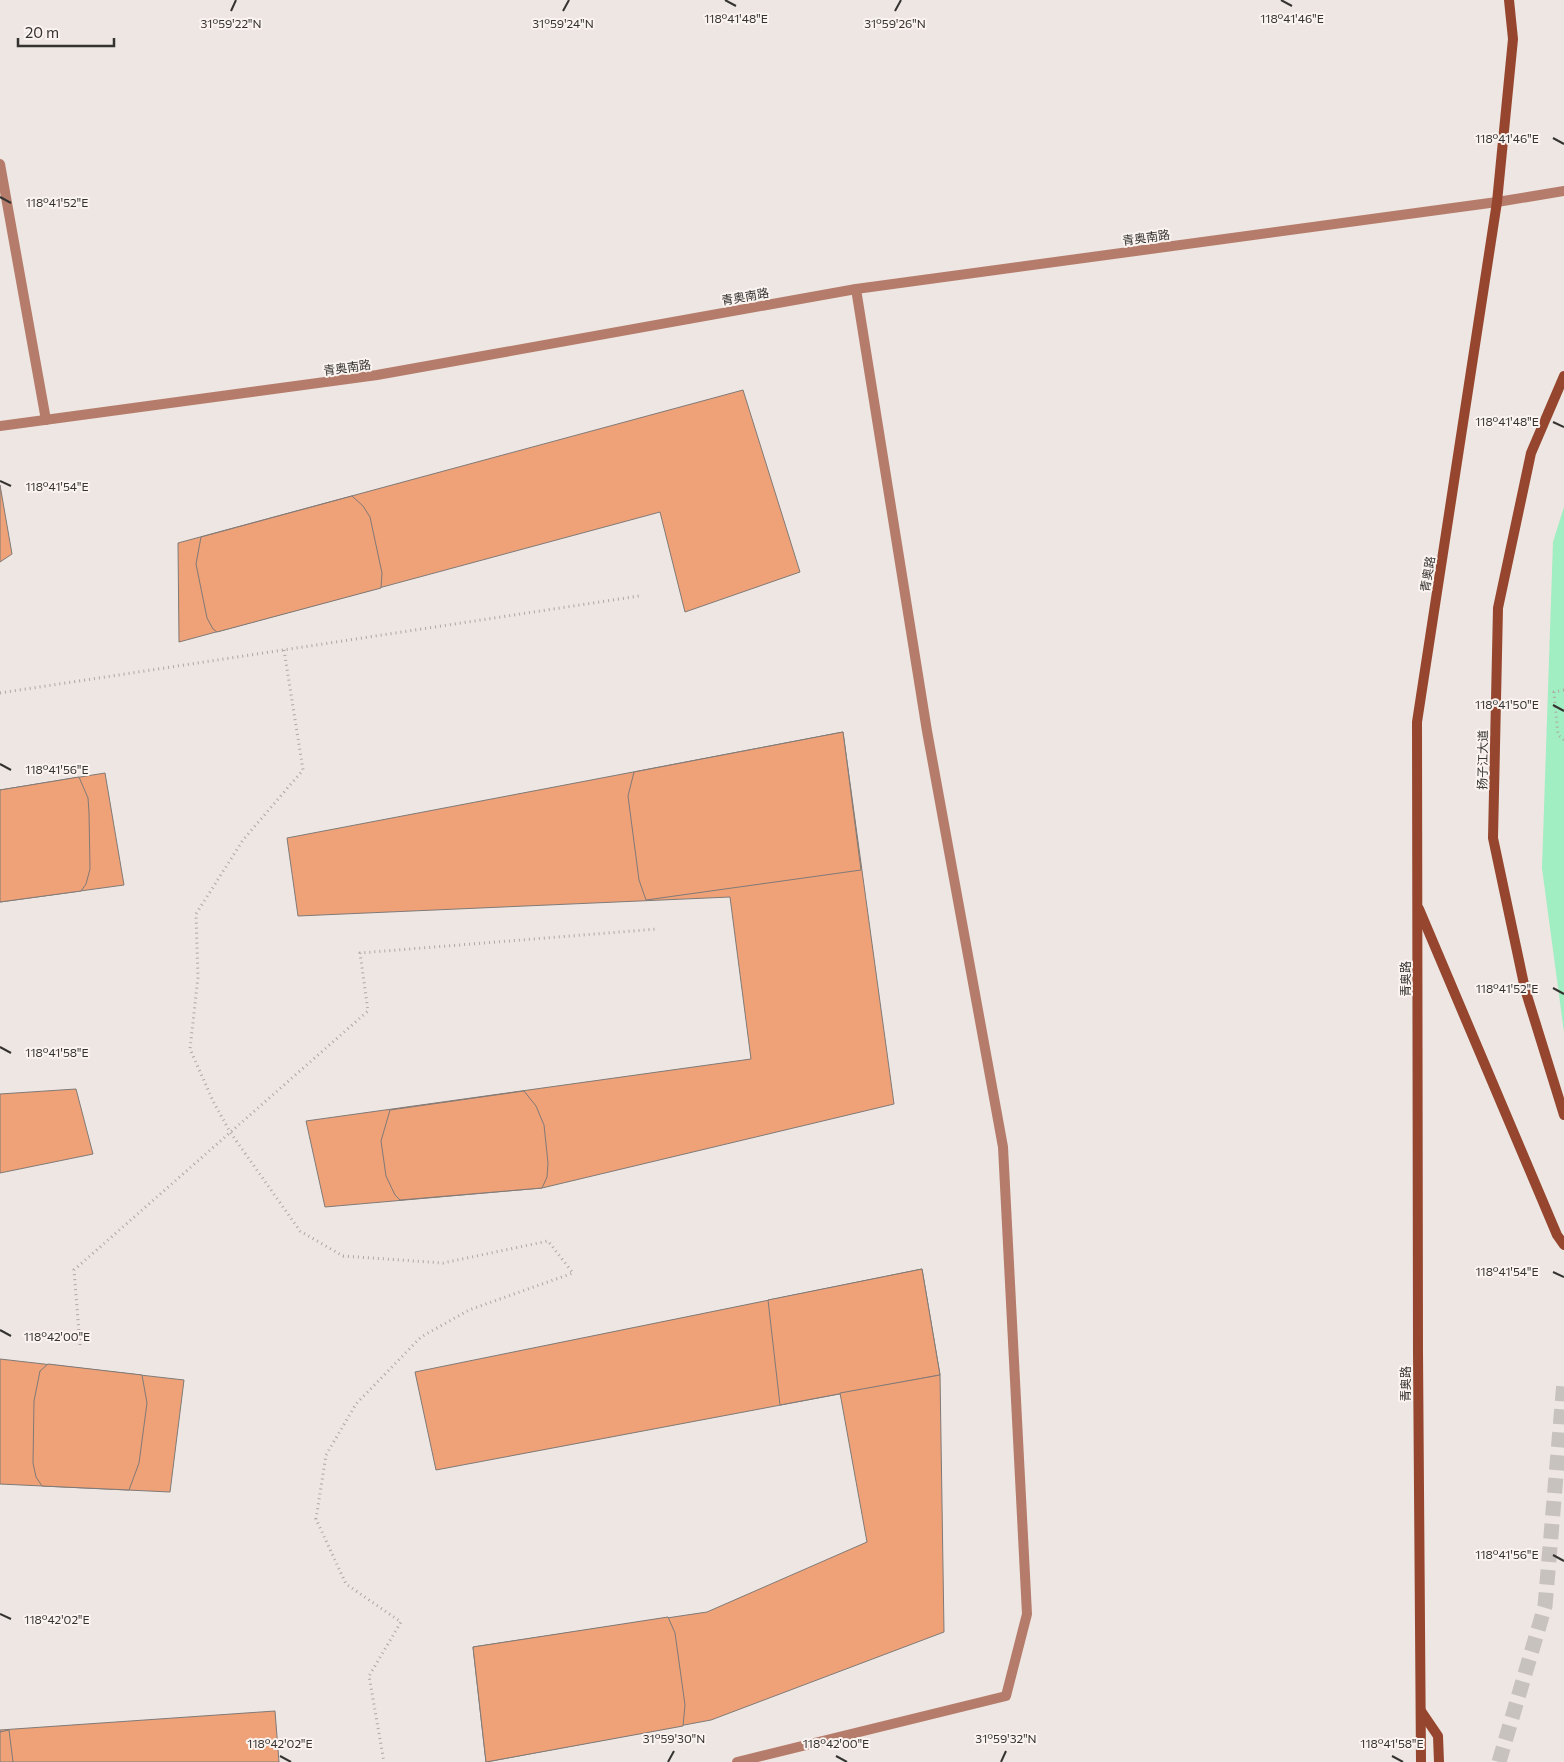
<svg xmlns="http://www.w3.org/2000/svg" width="1564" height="1762" font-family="Commissioner,'Noto Sans SC',sans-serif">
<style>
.green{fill:#a0eec1}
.building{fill:#efa178;stroke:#807a77}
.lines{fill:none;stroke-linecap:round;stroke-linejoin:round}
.highway-tunnel{stroke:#c8c2bf;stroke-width:15;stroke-dasharray:15 8;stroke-linecap:butt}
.path{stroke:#ada8a5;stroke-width:3;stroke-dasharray:1 4;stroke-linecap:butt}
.street{stroke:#b57c6b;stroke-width:10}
.secondary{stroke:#96462e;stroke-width:10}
.ticks{fill:none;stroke:#353331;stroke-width:2}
.labels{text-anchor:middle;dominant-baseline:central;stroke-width:4;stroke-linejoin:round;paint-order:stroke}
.street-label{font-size:12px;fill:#353331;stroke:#faf3ef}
.ticks-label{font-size:12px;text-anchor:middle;fill:#353331;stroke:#faf3ef;stroke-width:4;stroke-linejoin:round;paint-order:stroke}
</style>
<rect width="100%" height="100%" fill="#ede6e2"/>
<path class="green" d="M1564 507V1032L1542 868 1553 542Z"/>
<g class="building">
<path d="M743 390 800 572 685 612 660 512 179 642 178 543Z"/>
<path d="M0 485 12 554 0 562Z"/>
<path d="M352 496 363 506 370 517 382 573 381 588 217 632 213 629 207 618 196 564 201 537Z"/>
<path d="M843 732 894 1104 542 1188 325 1207 306 1121 751 1059 730 897 298 916 287 838Z"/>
<path d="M843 732 861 870 646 900 639 880 628 796 634 772Z"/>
<path d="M105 773 124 885 0 902V790Z"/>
<path d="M79 777 88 798 89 812 90 869 86 884 81 891 0 902V790Z"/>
<path d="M76 1089 93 1154 0 1173V1094Z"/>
<path d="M524 1091 536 1106 544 1125 548 1163 547 1177 542 1188 400 1200 395 1195 386 1176 381 1141 390 1110Z"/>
<path d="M922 1269 940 1375 436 1470 415 1372Z"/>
<path d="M922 1269 940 1375 780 1405 768 1300Z"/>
<path d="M0 1359 184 1380 170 1492 0 1484Z"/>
<path d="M48 1364 142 1375 147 1403 139 1463 129 1490 42 1486 36 1477 33 1463 34 1401 40 1371Z"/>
<path d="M940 1375 944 1632 711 1720 486 1762 473 1647 707 1612 867 1542 840 1393Z"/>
<path d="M668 1617 675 1633 685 1705 683 1726 486 1762 473 1647Z"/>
<path d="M275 1711 279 1762H0V1730Z"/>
<path d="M9 1730 13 1762H0V1732Z"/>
</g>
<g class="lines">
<path class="highway-tunnel" d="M1499 1762 1545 1606 1564 1382"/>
<g class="path">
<path d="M284 650 303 770 243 840 196 914 198 977 190 1049 213 1101 230 1132 300 1231 343 1256 443 1263 548 1241 573 1273 469 1310 421 1337 356 1404 326 1455 316 1519 346 1584 401 1622 369 1676 384 1762"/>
<path d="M1564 690 1554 692 1558 735 1564 740"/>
<path d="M0 693 639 596"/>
<path d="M80 1345 74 1270 368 1011 360 953 657 929"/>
</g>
<g class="street">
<path d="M0 164 46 420"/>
<path d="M0 426 377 375 856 289 1497 202 1564 191"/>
<path d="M737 1762 1006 1696 1027 1614 1003 1147 927 731 856 289"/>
</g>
<g class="secondary">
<path d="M1564 376 1531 453 1498 608 1493 838 1525 989 1564 1115"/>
<path d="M1419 909 1557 1235 1564 1245"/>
<path d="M1421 1711 1438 1736 1439 1762"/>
<path d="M1421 1762 1418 1352 1417 722 1497 202 1513 39 1509 0"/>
</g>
</g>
<path class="ticks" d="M725 0 736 6M1281 0 1292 6M231 11 236 0M563 11 569 0M895 11 901 0M1553 138 1564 144M0 197 11 203M1553 422 1564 427M0 481 11 486M1553 705 1564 711M0 764 11 770M1553 988 1564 994M0 1047 11 1053M1553 1272 1564 1277M0 1330 11 1336M1553 1555 1564 1561M0 1614 11 1619M280 1756 291 1762M836 1756 847 1762M1392 1756 1403 1762M668 1762 674 1751M1001 1762 1006 1751"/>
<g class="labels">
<g class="street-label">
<text transform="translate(1146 237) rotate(-8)">青奥南路</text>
<text transform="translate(745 296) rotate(-10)">青奥南路</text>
<text transform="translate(347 367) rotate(-8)">青奥南路</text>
<text transform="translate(1427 574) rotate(-81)">青奥路</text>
<text transform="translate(1482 760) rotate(-89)">扬子江大道</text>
<text transform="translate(1405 979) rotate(-90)">青奥路</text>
<text transform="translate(1405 1384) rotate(-90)">青奥路</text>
</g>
</g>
<g class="ticks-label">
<text x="1292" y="23">118°41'46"E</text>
<text x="736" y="23">118°41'48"E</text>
<text x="231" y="28">31°59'22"N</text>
<text x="563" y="28">31°59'24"N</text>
<text x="895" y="28">31°59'26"N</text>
<text x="1507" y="143">118°41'46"E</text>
<text x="57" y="207">118°41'52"E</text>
<text x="1507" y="426">118°41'48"E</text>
<text x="57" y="491">118°41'54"E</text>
<text x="1507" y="709">118°41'50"E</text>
<text x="57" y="774">118°41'56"E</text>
<text x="1507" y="993">118°41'52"E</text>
<text x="57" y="1057">118°41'58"E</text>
<text x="1507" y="1276">118°41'54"E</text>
<text x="57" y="1341">118°42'00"E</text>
<text x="1507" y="1559">118°41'56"E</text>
<text x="57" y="1624">118°42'02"E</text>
<text x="674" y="1743">31°59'30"N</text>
<text x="1006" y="1743">31°59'32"N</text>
<text x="280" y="1748">118°42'02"E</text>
<text x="836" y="1748">118°42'00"E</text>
<text x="1392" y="1748">118°41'58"E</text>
</g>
<path d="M18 38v8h96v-8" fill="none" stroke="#353331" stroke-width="2.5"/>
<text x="25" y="38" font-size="15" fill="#353331" stroke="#faf3ef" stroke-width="4" paint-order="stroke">20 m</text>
</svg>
